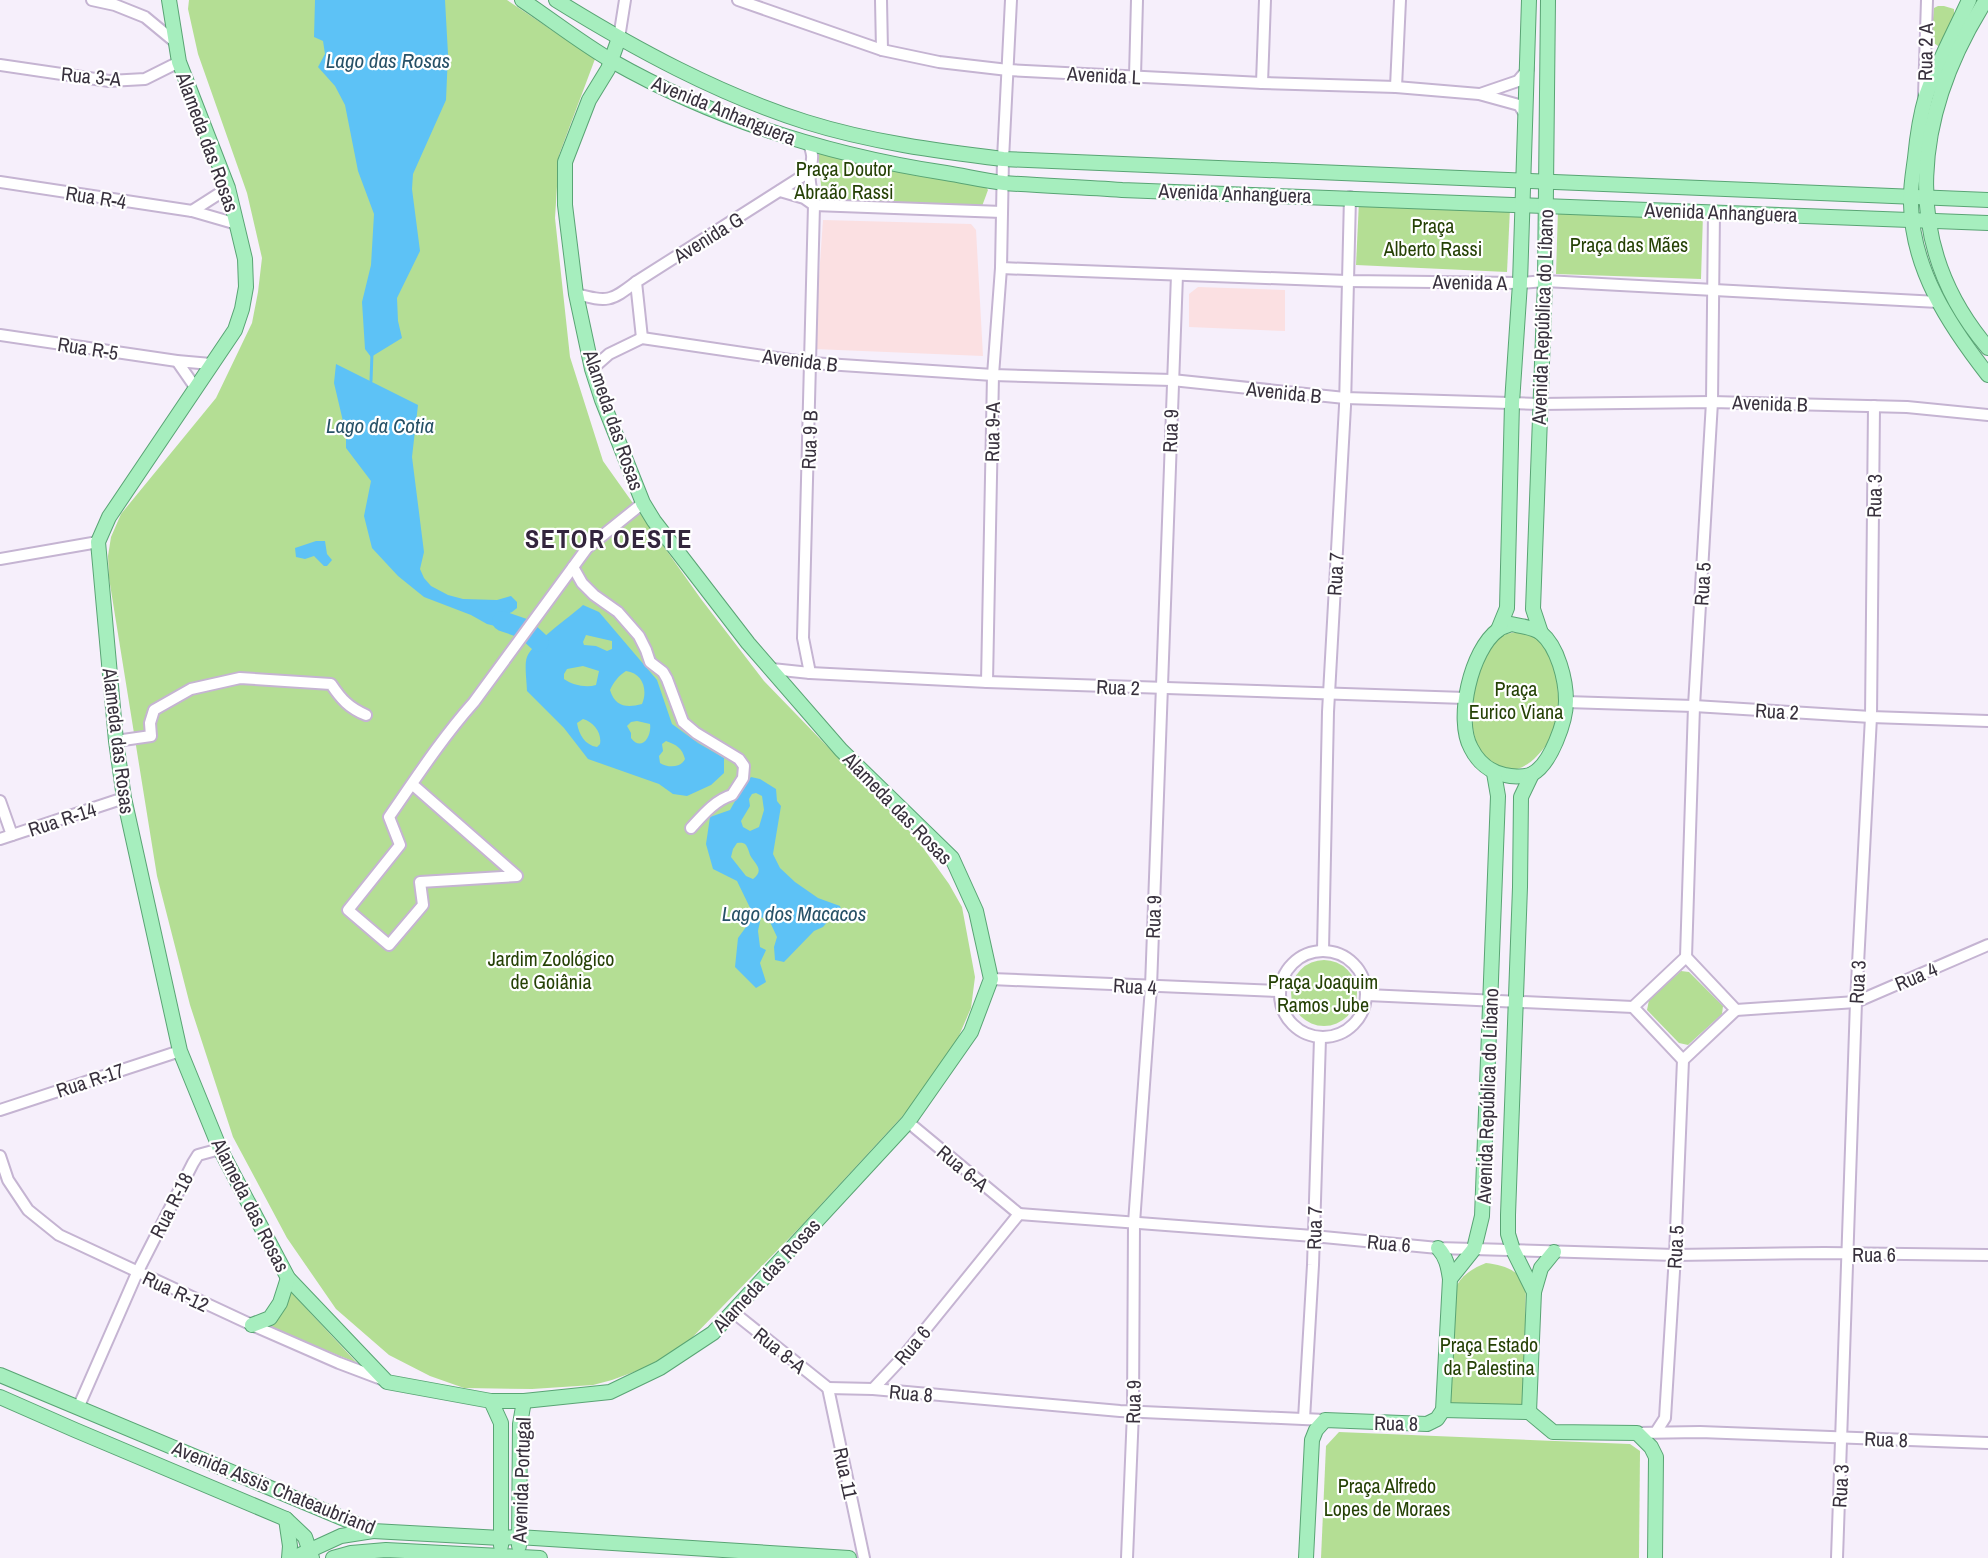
<svg xmlns="http://www.w3.org/2000/svg" width="1988" height="1558" font-family="'Archivo Narrow',sans-serif">
<style>
.medical{fill:#fbe0e2}
.green{fill:#b4de94}
.water{fill:#5dc2f6;fill-rule:evenodd}
.lines{fill:none;stroke-linecap:round;stroke-linejoin:round}
.stream{stroke:#5dc2f6;stroke-width:3}
.river{stroke:#5dc2f6;stroke-width:20}
.minor-casing{stroke:#c5b4d2;stroke-width:14}
.major-casing{stroke:#59a474;stroke-width:16}
.minor{stroke:#fff;stroke-width:10}
.major{stroke:#a6eebe;stroke-width:14}
.labels{text-anchor:middle;dominant-baseline:central;stroke-width:4.5;stroke-linejoin:round;paint-order:stroke}
.street-label{font-size:20px;fill:#38313d;stroke:#fff}
.park-label{font-size:20px;fill:#254105;stroke:#fff}
.water-label{font-size:21px;font-style:italic;fill:#275167;stroke:#fff}
.district-label{font-size:26px;font-weight:bold;letter-spacing:1.5px;fill:#33253d;stroke:#fff}
</style>
<rect width="100%" height="100%" fill="#f6effb"/>
<g class="medical">
<path d="M823 220 971 224 976 230 983 356 814 349Z"/>
<path d="M1198 287 1285 290V331L1189 327V294Z"/>
</g>
<g class="green">
<path d="M189 0H507L595 59 559 155 555 218 570 357 603 461 701 599 764 681 916 838 949 884 962 907 975 977 971 1008 958 1038 909 1109 802 1225 681 1349 650 1366 612 1380 593 1385 532 1389 464 1388 430 1376 389 1355 336 1309 287 1238 233 1137 190 1005 157 876 109 578 108 556 111 537 121 514 216 398 252 323 258 292 262 258 247 193 198 54 188 9Z"/>
<path d="M1938 6H1944L1954 9V15L1942 44 1938 46 1931 41 1934 8Z"/>
<path d="M818 151 982 182 988 190 981 209 842 204 822 196Z"/>
<path d="M1359 201 1510 208 1507 272 1356 265Z"/>
<path d="M1558 209 1703 214 1701 279 1556 274Z"/>
<path d="M1521 631C1526 633 1535 634 1538 638 1559 655 1563 710 1553 733 1550 742 1541 752 1534 759 1526 766 1517 771 1506 770 1455 763 1469 661 1499 637 1505 633 1515 633 1521 631Z"/>
<circle cx="1324" cy="993" r="33"/>
<path d="M1681 971 1689 972 1723 1006 1722 1014 1688 1045 1679 1043 1647 1010 1649 1000Z"/>
<path d="M1486 1263C1503 1265 1516 1269 1526 1284L1523 1406 1450 1404 1457 1285C1464 1273 1474 1268 1486 1263Z"/>
<path d="M290 1291 357 1363 269 1327 281 1310Z"/>
<path d="M1339 1432 1630 1444 1640 1451 1639 1558H1321L1326 1446Z"/>
</g>
<g class="water">
<path d="M315 0H445L448 54 446 100 413 174 412 189 420 251 397 298 398 321 402 338 371 357 365 349 362 302 371 265 374 214 358 171 345 105 335 86 318 67 325 54 323 41 314 37Z"/>
<path d="M336 364 418 405 412 457 424 552 420 569 424 578 431 586 448 595 463 599 497 600 511 596 517 602V608L512 612 505 615 499 627 487 624 471 615 424 597 398 576 372 548 364 516 371 481 346 448V434L334 383Z"/>
<path d="M316 541H325L327 554 332 560 327 566H324L314 556 305 559 296 557 295 548Z"/>
<path d="M583 605 599 612 657 680 672 724 698 743 724 758V773L711 785 687 796 673 794 659 784 588 759 564 728 527 691C527 683 524 664 527 657 532 643 570 617 583 605ZM586 635 612 641V649L607 651 596 646 584 645 583 642ZM583 666 599 671 596 685C586 688 572 685 564 679V674L567 669ZM626 671C643 673 648 690 642 704 627 708 615 707 610 690 614 682 618 676 626 671ZM583 719C594 722 602 733 600 744L597 747C585 745 579 735 577 723ZM637 721 650 724C652 737 641 752 631 738V733L627 726 631 722ZM666 741C677 745 682 748 685 759 681 768 668 768 660 763L659 756 663 751 662 744Z"/>
<path d="M751 777 760 779 776 789 777 801 781 806 773 854 780 868 795 882 818 898 840 906 842 914 836 912 823 927 814 931 784 962 775 960 774 947 777 937 770 922 761 917 758 931 760 947 766 950 760 963 766 982 756 988 735 967 738 938 754 916 737 881 713 869 706 844 710 817 730 810 739 794ZM756 793 762 796 764 810 759 827 750 831 743 827 741 821 750 806 749 799 752 794ZM737 843C740 843 743 842 746 845 748 848 749 852 750 855 755 864 765 870 753 879L746 876 731 857 733 849Z"/>
</g>
<g class="lines">
<path class="stream" d="M371 381 372 353"/>
<path class="river" d="M502 621 525 629 539 642"/>
<defs>
<g id="minor">
<path d="M92 0 115 5 145 17 174 41"/>
<path d="M738 0 882 50 939 62 1008 70 1262 83 1396 87 1479 94 1519 105 1526 116"/>
<path d="M881 0 882 50"/>
<path d="M619 38 625 0"/>
<path d="M0 65 109 81 145 79 179 62"/>
<path d="M1135 76 1137 0"/>
<path d="M1262 83 1265 0"/>
<path d="M1396 87 1400 0"/>
<path d="M1480 94 1518 81 1528 69"/>
<path d="M1924 96 1927 0"/>
<path d="M809 144C814 158 812 158 810 172 808 181 813 196 814 205L803 638 810 673"/>
<path d="M0 182 192 211 237 224"/>
<path d="M780 191 804 198 814 205"/>
<path d="M814 205 1002 212"/>
<path d="M192 211 228 188"/>
<path d="M1001 268 1347 281 1520 283 1545 281 1938 302"/>
<path d="M576 294C608 302 610 302 636 282"/>
<path d="M0 335 177 361 211 364"/>
<path d="M642 338 636 282 809 172"/>
<path d="M177 361 195 387"/>
<path d="M592 369 609 354 642 338 811 363 993 375 1172 380 1345 398 1539 404 1712 402 1907 407 1988 415"/>
<path d="M0 559 98 542"/>
<path d="M573 567 582 583 594 595 618 612 639 636 646 650 650 662 663 672 667 679 683 722 696 733 739 759 744 766 743 778 732 795C715 800 702 816 691 828"/>
<path d="M772 669 810 673 987 682 1465 698"/>
<path d="M987 682 993 375 1001 268 1003 159 1011 0"/>
<path d="M1566 702 1694 706 1871 717 1988 721"/>
<path d="M116 741 151 736 150 723 154 710 191 689 240 678 331 684C341 699 349 708 366 715"/>
<path d="M412 784 517 876 420 882 423 905 389 945 348 910 400 845 389 817C416 778 442 738 474 702L587 548 643 503"/>
<path d="M0 801 12 835"/>
<path d="M0 839 124 798"/>
<path d="M1323 950 1328 712 1345 406 1350 197"/>
<circle cx="1323" cy="994" r="43"/>
<path d="M1686 957 1694 706 1712 402 1714 212"/>
<path d="M1686 957 1736 1010 1683 1060 1633 1007Z"/>
<path d="M991 979 1279 991"/>
<path d="M1367 995 1633 1007"/>
<path d="M1736 1010 1856 1002 1988 945"/>
<path d="M0 1110 180 1051"/>
<path d="M908 1122 1019 1214"/>
<path d="M0 1156 8 1180 28 1210 59 1235 252 1325 339 1363 384 1380"/>
<path d="M1019 1214 1313 1236 1438 1248 1675 1255 1824 1253 1988 1255"/>
<path d="M733 1312 828 1388"/>
<path d="M828 1388 873 1389 1120 1411 1325 1420"/>
<path d="M828 1388 864 1558"/>
<path d="M873 1389 903 1357 1019 1214"/>
<path d="M78 1408 137 1273 193 1163 198 1155 220 1149"/>
<path d="M1304 1419 1313 1265 1320 1038"/>
<path d="M1656 1432 1665 1418 1675 1255 1683 1060"/>
<path d="M1637 1433 1700 1432 1988 1443"/>
<path d="M1127 1558 1133 1412 1134 1223 1151 987 1177 275"/>
<path d="M1837 1558 1856 1002 1871 717 1874 406"/>
</g>
<g id="major">
<path d="M169 0 179 62 228 188 245 259 246 287 242 309 235 330 109 517 98 542 116 741 124 798 180 1051 220 1149 288 1278 387 1382 491 1401H524L610 1392 660 1368 713 1333 908 1122 971 1032 991 979 976 911 952 858 841 750 748 643 654 521 643 503 602 400 592 369 576 294 565 205V162L589 100 608 69 619 38"/>
<path d="M522 0C552 20 581 43 612 61 716 120 828 155 946 173 965 176 985 181 1004 183 1043 186 1083 187 1122 190L1988 223"/>
<path d="M556 0C635 49 718 94 806 122 870 142 937 151 1003 159L1988 200"/>
<path d="M1969 0C1955 31 1937 63 1926 96 1920 116 1917 137 1915 158 1913 173 1910 189 1911 204 1912 269 1949 325 1988 375"/>
<path d="M1986 0C1915 112 1897 241 1988 348"/>
<path d="M1511 624C1520 626 1533 627 1541 633 1558 647 1566 680 1566 701 1566 721 1551 764 1532 774 1526 777 1512 777 1505 775 1490 772 1478 762 1471 748 1455 719 1471 650 1498 630 1501 627 1507 626 1511 624Z"/>
<path d="M1498 630 1507 608 1512 403 1520 283 1529 0"/>
<path d="M1541 633 1533 609 1545 281 1548 0"/>
<path d="M1438 1248C1447 1258 1448 1267 1450 1279"/>
<path d="M1534 1292 1541 1268 1554 1252"/>
<path d="M252 1325 270 1318 280 1303 288 1278"/>
<path d="M0 1375 373 1531 501 1538 518 1537 849 1558"/>
<path d="M0 1397 75 1430 286 1519 305 1537 312 1558"/>
<path d="M491 1401 501 1423V1546"/>
<path d="M1443 1410 1529 1412 1553 1432 1637 1433 1651 1447 1656 1457 1655 1558"/>
<path d="M1529 1412 1534 1292 1513 1250 1508 1234V1215L1520 887 1521 797 1532 774"/>
<path d="M286 1519 290 1546 289 1558"/>
<path d="M519 1546 520 1424 524 1401"/>
<path d="M293 1558 341 1536 373 1531"/>
<path d="M333 1558 351 1553 386 1550 540 1558"/>
<path d="M1306 1558 1312 1440 1316 1430 1325 1420 1427 1424 1437 1419 1443 1410 1450 1279 1474 1249 1482 1216 1498 796 1494 773"/>
</g>
</defs>
<use href="#minor" class="minor-casing"/>
<use href="#major" class="major-casing"/>
<use href="#minor" class="minor"/>
<use href="#major" class="major"/>
</g>
<g class="labels">
<g class="street-label">
<text transform="translate(1925 52) rotate(-89)">Rua 2 A</text>
<text transform="translate(1104 75) rotate(3)">Avenida L</text>
<text transform="translate(91 76) rotate(5)">Rua 3-A</text>
<text transform="translate(724 110) rotate(22)">Avenida Anhanguera</text>
<text transform="translate(208 142) rotate(70)">Alameda das Rosas</text>
<text transform="translate(1235 193) rotate(2)">Avenida Anhanguera</text>
<text transform="translate(96 197) rotate(9)">Rua R-4</text>
<text transform="translate(1721 212) rotate(2)">Avenida Anhanguera</text>
<text transform="translate(708 237) rotate(-32)">Avenida G</text>
<text transform="translate(1470 282) rotate(1)">Avenida A</text>
<text transform="translate(1542 317) rotate(-88)">Avenida República do Líbano</text>
<text transform="translate(88 348) rotate(9)">Rua R-5</text>
<text transform="translate(800 360) rotate(7)">Avenida B</text>
<text transform="translate(1284 392) rotate(6)">Avenida B</text>
<text transform="translate(1770 403) rotate(2)">Avenida B</text>
<text transform="translate(614 420) rotate(71)">Alameda das Rosas</text>
<text transform="translate(1170 431) rotate(-88)">Rua 9</text>
<text transform="translate(992 432) rotate(-89)">Rua 9-A</text>
<text transform="translate(809 440) rotate(-88)">Rua 9 B</text>
<text transform="translate(1874 496) rotate(-89)">Rua 3</text>
<text transform="translate(1335 574) rotate(-87)">Rua 7</text>
<text transform="translate(1702 584) rotate(-87)">Rua 5</text>
<text transform="translate(1118 687) rotate(2)">Rua 2</text>
<text transform="translate(1777 711) rotate(3)">Rua 2</text>
<text transform="translate(119 741) rotate(83)">Alameda das Rosas</text>
<text transform="translate(898 808) rotate(46)">Alameda das Rosas</text>
<text transform="translate(62 819) rotate(-18)">Rua R-14</text>
<text transform="translate(1153 917) rotate(-88)">Rua 9</text>
<text transform="translate(1916 976) rotate(-23)">Rua 4</text>
<text transform="translate(1857 982) rotate(-87)">Rua 3</text>
<text transform="translate(1135 986) rotate(3)">Rua 4</text>
<text transform="translate(90 1080) rotate(-18)">Rua R-17</text>
<text transform="translate(1487 1096) rotate(-88)">Avenida República do Líbano</text>
<text transform="translate(963 1168) rotate(40)">Rua 6-A</text>
<text transform="translate(171 1205) rotate(-63)">Rua R-18</text>
<text transform="translate(251 1205) rotate(63)">Alameda das Rosas</text>
<text transform="translate(1314 1228) rotate(-89)">Rua 7</text>
<text transform="translate(1389 1243) rotate(5)">Rua 6</text>
<text transform="translate(1675 1247) rotate(-87)">Rua 5</text>
<text x="1874" y="1254">Rua 6</text>
<text transform="translate(766 1275) rotate(-47)">Alameda das Rosas</text>
<text transform="translate(176 1291) rotate(25)">Rua R-12</text>
<text transform="translate(912 1345) rotate(-50)">Rua 6</text>
<text transform="translate(780 1350) rotate(39)">Rua 8-A</text>
<text transform="translate(911 1393) rotate(5)">Rua 8</text>
<text transform="translate(1133 1402) rotate(-89)">Rua 9</text>
<text transform="translate(1396 1423) rotate(1)">Rua 8</text>
<text transform="translate(1886 1439) rotate(2)">Rua 8</text>
<text transform="translate(846 1473) rotate(78)">Rua 11</text>
<text transform="translate(521 1480) rotate(-88)">Avenida Portugal</text>
<text transform="translate(1840 1486) rotate(-87)">Rua 3</text>
<text transform="translate(274 1487) rotate(22)">Avenida Assis Chateaubriand</text>
</g>
<g class="park-label">
<text x="844" y="168">Praça Doutor<tspan x="844" dy="23">Abraão Rassi</tspan></text>
<text x="1433" y="225">Praça<tspan x="1433" dy="23">Alberto Rassi</tspan></text>
<text x="1629" y="244">Praça das Mães</text>
<text x="1516" y="688">Praça<tspan x="1516" dy="23">Eurico Viana</tspan></text>
<text x="551" y="958">Jardim Zoológico<tspan x="551" dy="23">de Goiânia</tspan></text>
<text x="1323" y="981">Praça Joaquim<tspan x="1323" dy="23">Ramos Jube</tspan></text>
<text x="1489" y="1344">Praça Estado<tspan x="1489" dy="23">da Palestina</tspan></text>
<text x="1387" y="1485">Praça Alfredo<tspan x="1387" dy="23">Lopes de Moraes</tspan></text>
</g>
<g class="water-label">
<text x="388" y="60">Lago das Rosas</text>
<text x="380" y="425">Lago da Cotia</text>
<text x="794" y="913">Lago dos Macacos</text>
</g>
<g class="district-label">
<text x="609" y="538">SETOR OESTE</text>
</g>
</g>
</svg>
